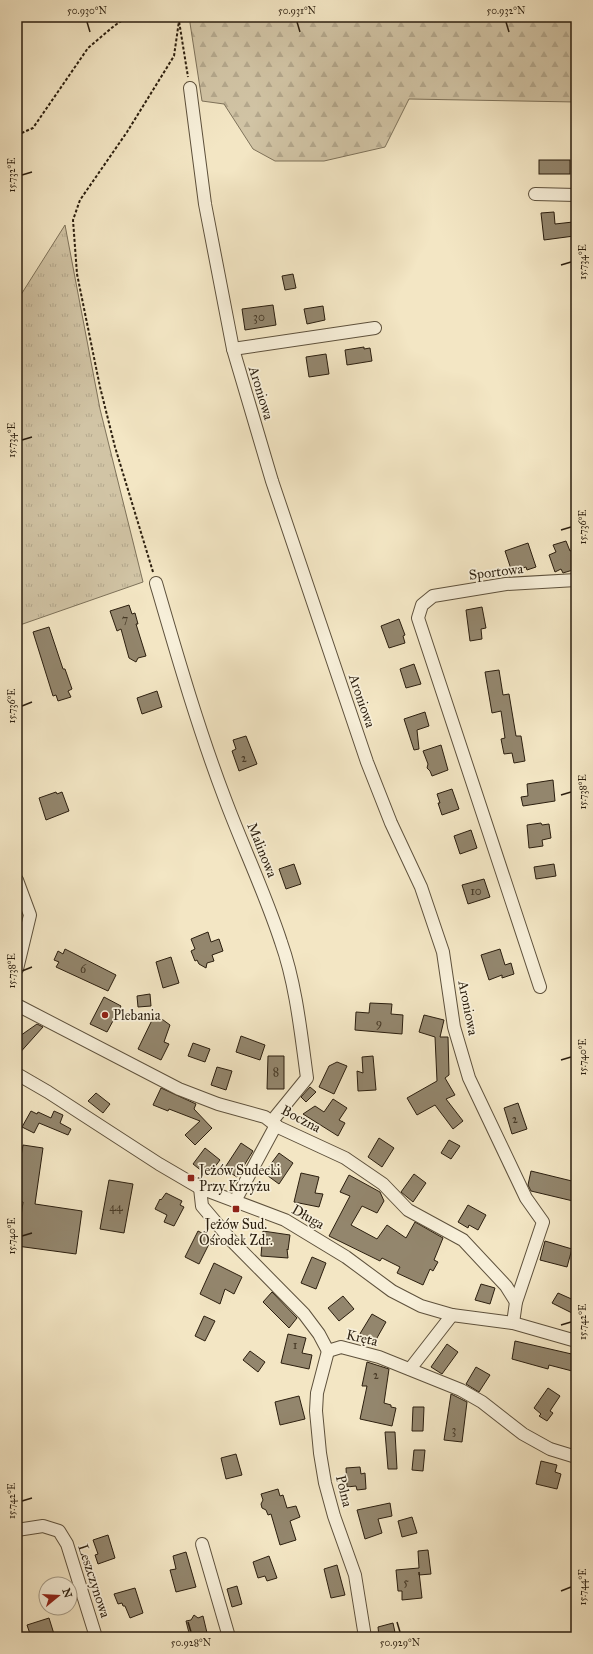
<svg xmlns="http://www.w3.org/2000/svg" width="593" height="1654" font-family="'IM FELL Great Primer',serif">
<style>
.grass{fill:url(#grass-tufts);stroke:#7e725a}
.forest{fill:url(#forest-firs);stroke:#7e725a}
.building{fill:#93866d;stroke:#2c1f0f}
.lines{fill:none;stroke-linecap:round;stroke-linejoin:round}
.minor-casing{stroke:#5e513c;stroke-width:14}
.path{stroke:#2c1f0f;stroke-width:2;stroke-dasharray:3 2;stroke-linecap:butt}
.minor{stroke:#f7efd9;stroke-width:12}
.ticks{fill:none;stroke:#2c1f0f;stroke-width:1.5}
.poi-dot{fill:#8f2418;stroke:#f7efd9;stroke-width:1.5}
.labels{text-anchor:middle;dominant-baseline:central;stroke-width:3.5;stroke-linejoin:round;paint-order:stroke}
.number-label{font-size:12px;fill:#463926}
.street-label{font-size:14px;fill:#2c1f0f;stroke:#f7efd9}
.poi-label{font-size:14px;fill:#2c1f0f;stroke:#f7efd9;text-anchor:start}
.neatline{fill:none;stroke:#2c1f0f;stroke-width:1.5}
.ticks-label{font-size:10px;text-anchor:middle;fill:#2c1f0f}
</style>
<defs>
<pattern id="grass-tufts" width="24" height="20" patternUnits="userSpaceOnUse"><rect width="24" height="20" fill="#d1c4a5"/><path d="M3 7l-1-3M5 7V3M7 7l1-3M15 17l-1-3M17 17v-4M19 17l1-3" fill="none" stroke="#b4a88d"/></pattern>
<pattern id="forest-firs" width="22" height="20" patternUnits="userSpaceOnUse"><rect width="22" height="20" fill="#d1c4a5"/><path d="M5 1l3.5 6h-7zM16 11l3.5 6h-7z" fill="#b4a88d"/></pattern>
</defs>
<rect width="100%" height="100%" fill="#f3e6c4"/>
<filter id="stains"><feTurbulence type="fractalNoise" baseFrequency=".005" numOctaves="4"/><feColorMatrix values="0 0 0 0 .2 0 0 0 0 .09 0 0 0 0 .02 0 0 0 .5 -.17"/></filter>
<radialGradient id="worn" r=".72"><stop offset=".6" stop-color="#630" stop-opacity="0"/><stop offset="1" stop-color="#630" stop-opacity=".3"/></radialGradient>
<path class="grass" d="M65 225 100 409 143 582 17 626V301Z"/>
<path class="forest" d="M191 17H576V102L409 99 385 147 324 161H275L253 149 224 104 202 101 190 23Z"/>
<g class="building">
<rect x="539" y="160" width="31" height="14"/>
<path d="M554 212 555 224 573 222 574 236 544 240 541 213Z"/>
<path d="M293 274 296 288 285 290 282 276Z"/>
<path d="M273 305 276 325 245 330 242 309Z"/>
<path d="M323 306 325 320 307 324 304 309Z"/>
<path d="M364 347V349L370 348 372 361 347 365 345 350Z"/>
<path d="M326 354 329 374 309 377 306 357Z"/>
<path d="M566 541 570 551 576 548V569L563 573 561 569 555 572 549 555 556 552 553 545Z"/>
<path d="M528 543 536 567 527 570 526 567 512 572 505 551Z"/>
<path d="M129 605 132 614 135 613 138 624H136L146 656 138 658 136 662 129 658 121 629 117 631 110 611Z"/>
<path d="M482 607 486 628 481 629 482 639 470 641 466 610Z"/>
<path d="M399 619 405 635 403 636 405 643 389 648 381 626Z"/>
<path d="M49 627 63 669H65L72 689 68 691 71 697 58 701 56 695 53 696 33 632Z"/>
<path d="M414 664 421 684 406 688 400 669Z"/>
<path d="M499 670 503 695 509 694 516 736H521L525 761 514 763 512 753 504 754 501 739 505 738 501 711 492 713 485 672Z"/>
<path d="M157 691 162 707 142 714 137 698Z"/>
<path d="M425 712 429 726 417 730 419 749 414 750 404 719Z"/>
<path d="M246 736 257 764 239 771 232 751 236 749 233 740Z"/>
<path d="M441 745 448 770 432 776 430 771 427 768 428 764 423 751Z"/>
<path d="M553 780 555 801 523 806 521 797 528 796 527 784Z"/>
<path d="M452 789 459 809 442 815 438 803H440L437 794Z"/>
<path d="M56 792 57 794 62 792 69 811 46 820 39 798Z"/>
<path d="M541 823 542 825 549 824 551 838 542 840 543 846 529 848 527 825Z"/>
<path d="M471 830 477 848 460 854 454 836Z"/>
<path d="M294 864 301 884 286 889 279 869Z"/>
<path d="M554 864 556 876 536 879 534 867Z"/>
<path d="M484 879 490 897 468 904 462 885Z"/>
<path d="M208 932 211 942 219 939 223 951 212 955 214 961 207 963 206 968 199 964 197 960 195 961 191 951 195 949 191 939Z"/>
<path d="M65 949 116 975 108 991 56 967 59 962 54 960 58 951 63 954Z"/>
<path d="M500 949 505 965 511 963 514 974 502 978V975L489 980 481 955Z"/>
<path d="M171 957 179 983 163 988 156 962Z"/>
<path d="M150 994 151 1006 138 1007 137 996Z"/>
<path d="M104 997 121 1006 107 1032 90 1024Z"/>
<path d="M370 1003 392 1004 391 1014 403 1015 402 1034 355 1030 356 1012 369 1013Z"/>
<path d="M155 1014 170 1025 164 1042 169 1044 161 1060 138 1049Z"/>
<path d="M424 1015 444 1020 440 1037H448L449 1075 445 1078 455 1095 446 1099 463 1121 453 1129 435 1105 417 1115 407 1098 437 1081 435 1037 419 1032Z"/>
<path d="M37 1024 43 1027 17 1056V1038Z"/>
<path d="M241 1036 265 1045 260 1060 236 1052Z"/>
<path d="M193 1043 210 1049 205 1062 188 1056Z"/>
<path d="M268 1056H284V1089H267Z"/>
<path d="M373 1056 376 1090 358 1091 357 1071 363 1073 362 1057Z"/>
<path d="M337 1062 347 1066 334 1094 319 1087 329 1066Z"/>
<path d="M217 1067 232 1071 226 1090 211 1085Z"/>
<path d="M310 1087 316 1092 306 1102 301 1097Z"/>
<path d="M161 1088 196 1104 194 1109 212 1128 195 1145 185 1135 200 1121 169 1109 168 1111 153 1105Z"/>
<path d="M96 1093 110 1104 103 1113 88 1101Z"/>
<path d="M333 1099 347 1108 339 1120 345 1123 338 1136 303 1114 315 1106 324 1112Z"/>
<path d="M518 1103 527 1129 512 1134 504 1108Z"/>
<path d="M31 1111 37 1114 38 1112 51 1118 54 1111 63 1115 60 1123 71 1129 68 1135 39 1123 34 1133 22 1127Z"/>
<path d="M379 1138 394 1148 382 1167 368 1157Z"/>
<path d="M449 1140 460 1146 451 1159 441 1153Z"/>
<path d="M241 1143 253 1151 237 1177 224 1169Z"/>
<path d="M23 1145 43 1148 35 1204 82 1211 76 1254 17 1246 23 1202 17 1201V1180Z"/>
<path d="M205 1148 220 1160 208 1176 193 1164Z"/>
<path d="M279 1153 293 1163 279 1184 264 1173Z"/>
<path d="M531 1171 576 1182 573 1201 531 1191 528 1185Z"/>
<path d="M301 1173 319 1177 315 1193 323 1194 319 1207 294 1202Z"/>
<path d="M414 1174 426 1183 413 1202 401 1192Z"/>
<path d="M349 1175 380 1192 384 1201 377 1213 362 1206 351 1225 377 1239 387 1225 406 1238 415 1222 443 1238 434 1260 438 1262 433 1271 430 1269 423 1285 397 1273 400 1267 382 1258 380 1261 329 1236 350 1196 340 1192Z"/>
<path d="M109 1180 133 1184 124 1233 100 1229Z"/>
<path d="M166 1193 182 1201 180 1205 184 1207 174 1226 164 1222 167 1215 155 1209 160 1199 161 1200Z"/>
<path d="M468 1205 486 1215 478 1230 469 1225 468 1228 458 1222Z"/>
<path d="M198 1231 212 1238 199 1264 185 1257Z"/>
<path d="M263 1231 290 1235 288 1250 287 1249 288 1258 261 1256Z"/>
<path d="M545 1241 572 1249 567 1267 540 1260Z"/>
<path d="M312 1257 326 1263 316 1289 301 1283Z"/>
<path d="M214 1263 242 1277 234 1294 225 1289 220 1304 200 1294Z"/>
<path d="M481 1284 495 1288 490 1304 475 1300Z"/>
<path d="M272 1292 297 1318 289 1328 263 1302Z"/>
<path d="M558 1293 576 1301V1315L552 1303Z"/>
<path d="M343 1296 354 1309 339 1321 328 1308Z"/>
<path d="M372 1314 386 1322 373 1345 358 1337Z"/>
<path d="M204 1316 215 1321 205 1341 195 1336Z"/>
<path d="M288 1334 306 1338 302 1353 312 1355 309 1369 281 1363Z"/>
<path d="M515 1341 576 1355V1372L549 1365 548 1369 512 1359Z"/>
<path d="M447 1344 458 1352 442 1374 431 1367Z"/>
<path d="M250 1351 265 1362 258 1372 243 1360Z"/>
<path d="M367 1362 389 1369 384 1403 391 1405V1407L396 1408 392 1426 360 1419 367 1386H362Z"/>
<path d="M476 1367 490 1375 479 1392 466 1384Z"/>
<path d="M548 1388 560 1396 550 1411 553 1413 547 1421 539 1416 541 1414 534 1408Z"/>
<path d="M451 1394 467 1402 462 1442 444 1440Z"/>
<path d="M299 1396 305 1419 280 1425 275 1402Z"/>
<path d="M413 1407H424L423 1431H412Z"/>
<path d="M385 1432H395L397 1469H388Z"/>
<path d="M414 1450H425L423 1471 412 1470Z"/>
<path d="M236 1454 242 1475 226 1479 221 1458Z"/>
<path d="M541 1461 557 1465 555 1472 561 1474 557 1489 536 1484Z"/>
<path d="M360 1467 361 1474 365 1473 366 1489 357 1490 356 1486 347 1487 346 1468Z"/>
<path d="M278 1489 280 1496 283 1495 287 1508 296 1506 300 1517 290 1521 296 1540 280 1545 271 1514 268 1515 266 1510 262 1508 261 1504 263 1500 261 1494Z"/>
<path d="M390 1503 392 1516 378 1519 382 1533 365 1539 357 1510Z"/>
<path d="M412 1517 417 1533 402 1537 398 1521Z"/>
<path d="M108 1535 115 1558 98 1564 95 1555 98 1554 93 1540Z"/>
<path d="M428 1550 431 1574 419 1575V1572L422 1598 402 1600V1591H398L396 1570 419 1568 418 1551Z"/>
<path d="M186 1552 196 1587 176 1592 170 1570 176 1569 173 1556Z"/>
<path d="M269 1556 277 1578 267 1581 265 1576 258 1578 253 1562Z"/>
<path d="M337 1565 345 1595 331 1598 324 1569Z"/>
<path d="M237 1586 242 1604 232 1607 227 1589Z"/>
<path d="M135 1588 143 1613 130 1618 125 1606H123L122 1603 118 1604 114 1594Z"/>
<path d="M194 1615 198 1618 203 1616 208 1637H190L186 1621 191 1620Z"/>
<path d="M49 1618 54 1634 47 1637H31L27 1625Z"/>
<path d="M393 1623 396 1637H379L378 1627Z"/>
</g>
<g class="lines">
<defs>
<g id="minor">
<path d="M190 88 205 204 233 349 272 481 367 762 391 823 421 887 443 952 454 1027 469 1078 526 1198 543 1222 516 1302 513 1323"/>
<path d="M535 194 576 195"/>
<path d="M233 349 375 328"/>
<path d="M156 583C177 655 198 728 225 799 243 847 265 893 281 942 296 984 301 1034 307 1078L272 1121"/>
<path d="M17 880 30 915 17 969"/>
<path d="M540 987 418 618 422 605 433 596 506 584 576 580"/>
<path d="M17 1005 179 1089 218 1104 265 1117 278 1127 345 1158 383 1184 408 1210 463 1240 506 1286 516 1302"/>
<path d="M17 1074 48 1092 159 1164 200 1188 285 1220 346 1257 392 1291 421 1306 452 1315 513 1323 576 1341"/>
<path d="M200 1188 202 1206 230 1239 304 1314 319 1334 328 1351"/>
<path d="M235 1201 276 1125"/>
<path d="M328 1351 317 1393 316 1411 320 1453 325 1483 334 1516 355 1575 365 1637"/>
<path d="M328 1351 341 1347 379 1357 461 1390 482 1402 523 1434 550 1449 576 1457"/>
<path d="M410 1369 452 1315"/>
<path d="M17 1530 43 1526 59 1531 67 1544 96 1637"/>
<path d="M202 1544 229 1637"/>
</g>
</defs>
<use href="#minor" class="minor-casing"/>
<g class="path">
<path d="M180 17 179 21 188 77"/>
<path d="M17 135 33 128 88 48 114 26 127 17"/>
<path d="M153 572 115 447 100 387 77 274 73 220 80 200 127 132 174 56 179 21 162 17"/>
</g>
<use href="#minor" class="minor"/>
</g>
<path class="ticks" d="M87 22 90 32M297 22 300 32M506 22 509 32M22 175 32 172M561 265 571 262M22 440 32 437M561 530 571 527M22 706 32 702M561 795 571 792M22 971 32 967M561 1060 571 1057M22 1236 32 1233M561 1325 571 1322M22 1501 32 1498M561 1591 571 1587M188 1622 191 1632M397 1622 400 1632"/>
<g class="poi-dot">
<circle cx="105" cy="1015" r="4"/>
<rect x="187" y="1174" width="8" height="8" rx="2"/>
<rect x="232" y="1205" width="8" height="8" rx="2"/>
</g>
<g class="labels">
<g class="number-label">
<text x="259" y="317">30</text>
<text x="125" y="619">7</text>
<text x="244" y="758">2</text>
<text x="476" y="891">10</text>
<text x="83" y="969">6</text>
<text x="379" y="1023">9</text>
<text x="276" y="1072">8</text>
<text x="515" y="1119">2</text>
<text x="116" y="1207">44</text>
<text x="295" y="1345">1</text>
<text x="376" y="1375">2</text>
<text x="454" y="1430">3</text>
<text x="406" y="1582">5</text>
</g>
<g class="street-label">
<text transform="translate(261 393) rotate(73)">Aroniowa</text>
<text transform="translate(496 572) rotate(-7)">Sportowa</text>
<text transform="translate(362 701) rotate(71)">Aroniowa</text>
<text transform="translate(262 850) rotate(68)">Malinowa</text>
<text transform="translate(468 1008) rotate(79)">Aroniowa</text>
<text transform="translate(301 1119) rotate(28)">Boczna</text>
<text transform="translate(308 1217) rotate(30)">Długa</text>
<text transform="translate(362 1338) rotate(13)">Kręta</text>
<text transform="translate(344 1491) rotate(76)">Polna</text>
<text transform="translate(94 1581) rotate(72)">Leszczynowa</text>
</g>
<g class="poi-label">
<text x="113" y="1015">Plebania</text>
<text x="199" y="1170">Jeżów Sudecki<tspan x="199" dy="16">Przy Krzyżu</tspan></text>
<text x="236" y="1224" text-anchor="middle">Jeżów Sud.<tspan x="236" dy="16">Ośrodek Zdr.</tspan></text>
</g>
</g>
<rect width="593" height="1654" fill="none" stroke="#f3e6c4" stroke-width="44"/>
<g transform="translate(58 1596) rotate(72)"><circle r="19" fill="#f7efd9" stroke="#a69c88"/>
<path d="M0-3L7 15L0 10L-7 15Z" fill="#8f2418"/>
<text y="-6" font-size="11" font-weight="bold" text-anchor="middle" fill="#2c1f0f">N</text>
</g>
<rect x="22" y="22" width="549" height="1610" class="neatline"/>
<g class="ticks-label">
<text x="87" y="14">50.930°N</text>
<text x="297" y="14">50.931°N</text>
<text x="506" y="14">50.932°N</text>
<text transform="translate(11 175) rotate(-90)" y="4">15.732°E</text>
<text transform="translate(582 262) rotate(-90)" y="4">15.734°E</text>
<text transform="translate(11 440) rotate(-90)" y="4">15.734°E</text>
<text transform="translate(582 527) rotate(-90)" y="4">15.736°E</text>
<text transform="translate(11 706) rotate(-90)" y="4">15.736°E</text>
<text transform="translate(582 792) rotate(-90)" y="4">15.738°E</text>
<text transform="translate(11 971) rotate(-90)" y="4">15.738°E</text>
<text transform="translate(582 1057) rotate(-90)" y="4">15.740°E</text>
<text transform="translate(11 1236) rotate(-90)" y="4">15.740°E</text>
<text transform="translate(582 1322) rotate(-90)" y="4">15.742°E</text>
<text transform="translate(11 1501) rotate(-90)" y="4">15.742°E</text>
<text transform="translate(582 1587) rotate(-90)" y="4">15.744°E</text>
<text x="191" y="1646">50.928°N</text>
<text x="400" y="1646">50.929°N</text>
</g>
<rect width="100%" height="100%" filter="url(#stains)"/>
<rect width="100%" height="100%" fill="url(#worn)"/>
</svg>
